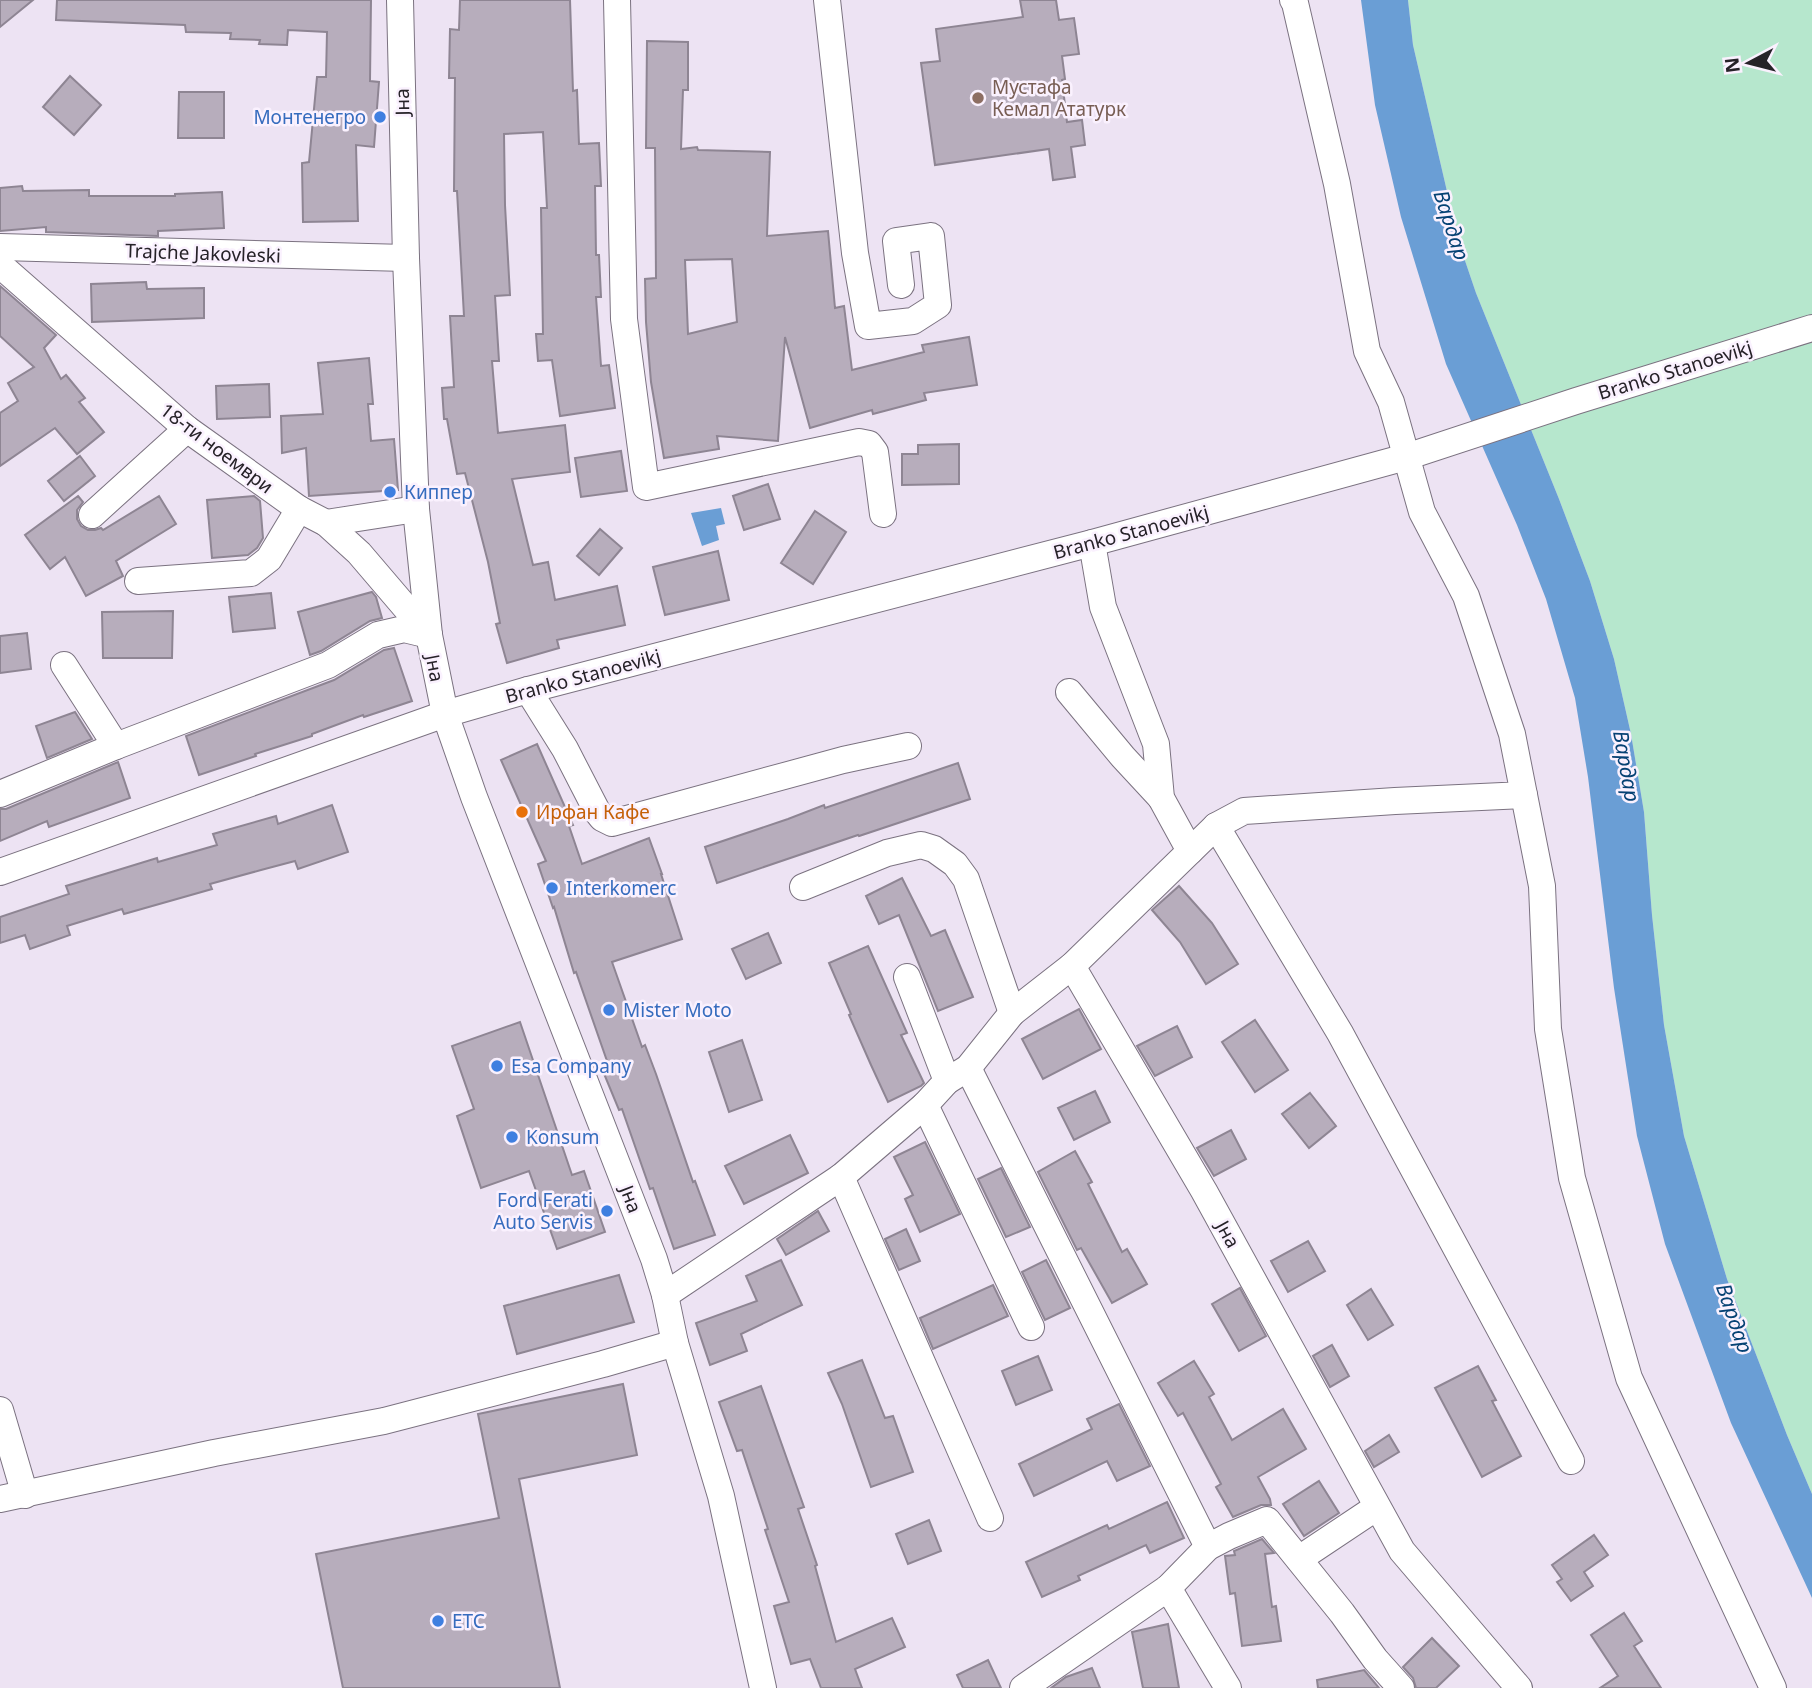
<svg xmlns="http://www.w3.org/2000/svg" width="1812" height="1688" font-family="'Noto Sans',sans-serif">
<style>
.green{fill:#b6e7cd}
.water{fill:#6a9ed5}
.building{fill:#b7adbc;stroke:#8e8593;stroke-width:2;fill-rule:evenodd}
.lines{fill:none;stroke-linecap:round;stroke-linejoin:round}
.minor-casing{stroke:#7b7280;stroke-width:28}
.minor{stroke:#fff;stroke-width:26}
.education-dot{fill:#8d6e63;stroke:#faf1fe;stroke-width:2.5}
.shop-dot{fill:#3f7fe0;stroke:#faf1fe;stroke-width:2.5}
.food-dot{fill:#e8710a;stroke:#faf1fe;stroke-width:2.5}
.labels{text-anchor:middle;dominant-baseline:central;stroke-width:5;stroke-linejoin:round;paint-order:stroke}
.education-label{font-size:19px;fill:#785e54;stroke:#faf1fe;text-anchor:start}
.street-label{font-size:19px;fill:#262228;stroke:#faf1fe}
.shop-label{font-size:19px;fill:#366cbe;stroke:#faf1fe;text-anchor:start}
.food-label{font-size:19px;fill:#c56008;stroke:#faf1fe;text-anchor:start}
.water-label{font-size:21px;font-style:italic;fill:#064274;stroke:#faf1fe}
</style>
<rect width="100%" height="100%" fill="#ede3f3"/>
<path class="green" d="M1408 0H1812V1494L1787 1435 1727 1279 1684 1136 1664 1025 1652 915 1644 812 1631 734 1614 659 1590 581 1559 499 1476 293 1459 243 1413 45Z"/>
<g class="water">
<path d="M1361 0H1408L1413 45 1459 243 1476 293 1559 499 1590 581 1614 659 1631 734 1644 812 1652 915 1664 1025 1684 1136 1727 1279 1787 1435 1812 1494V1598L1731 1423 1665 1244 1637 1136 1614 988 1588 777 1575 698 1546 599 1517 525 1446 364 1401 217 1375 105Z"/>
<path d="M721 508 725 524 716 526 719 540 702 546 691 513Z"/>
</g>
<g class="building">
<path d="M0 0H33L0 27Z"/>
<path d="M57 0H371L370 81 379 82 374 147 356 145 358 221 303 222 302 163 309 162 317 77H326L327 32 288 30 287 45 259 44 260 40 230 39 231 33 186 32 185 25 56 20Z"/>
<path d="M460 0H570L573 91 577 90 579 144 599 143 601 186H595L596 255H599L601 297H596L601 366 609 365 615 408 560 416 552 360 538 361 536 334H543L541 208H547L543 132 504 134 505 205 510 295 495 296 499 361H492L498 433 565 425 570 472 512 479 533 565 548 562 555 600 617 586 625 625 557 640 559 648 507 663 496 624 500 623 488 562 465 473 457 474 447 419H444L442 388 454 387 450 316H464L457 191H454L455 78H449L450 29 459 30Z"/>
<path d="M1020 0H1056L1059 20 1074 18 1079 54 1062 56 1065 79 1062 80 1067 122 1082 120 1085 145 1071 147 1075 177 1053 180 1049 149 935 165 921 63 940 61 936 29 1023 17Z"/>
<path d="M647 41 688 42V90H683L681 149 697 147 698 150 770 152 767 236 828 231 835 308 844 306 852 370 924 352 922 345 969 337 977 385 924 393 926 400 873 414 872 410 810 428 785 337 778 441 717 436 719 449 664 458 651 382 646 322 645 279 656 278 655 148H646ZM732 259 737 322 688 334 685 260Z"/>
<path d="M70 76 101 105 74 135 43 107Z"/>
<path d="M179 92H224V138H178Z"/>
<path d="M22 186 23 191 89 190V196H175V194L222 192 224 228 158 231V236L46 232V227L0 231V188Z"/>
<path d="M146 282 147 289 204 288V318L92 322 91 284Z"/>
<path d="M0 286 56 335 44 348 61 379 66 375 85 398 79 402 104 432 77 454 55 428 0 466V413L18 401 8 383 34 367 0 336Z"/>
<path d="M369 358 373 404H368L371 441 394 439 398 490 309 496 306 448 282 453 281 416 323 414 318 363Z"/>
<path d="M269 384 270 417 217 419 216 386Z"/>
<path d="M959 444V484L902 485V454H918V445Z"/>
<path d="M621 451 627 491 581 497 575 458Z"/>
<path d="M80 456 95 476 64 501 48 481Z"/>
<path d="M768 484 780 519 744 530 733 496Z"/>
<path d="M78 496 83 502 77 510V519L81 526 88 530H95L101 528 103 530 159 496 176 524 116 561 123 576 86 596 65 557 50 569 25 535Z"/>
<path d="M254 496 260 501 263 538 257 548 248 555 212 558 207 500Z"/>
<path d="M815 511 846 532 813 584 781 563Z"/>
<path d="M600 529 622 548 599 575 577 556Z"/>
<path d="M718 551 729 600 665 615 653 567Z"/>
<path d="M372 592 376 597 382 618 370 621 321 651 310 655 298 612Z"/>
<path d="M271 593 275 628 233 632 229 597Z"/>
<path d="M173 611 172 658H103L102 612Z"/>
<path d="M27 633 31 669 0 673V636Z"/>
<path d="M394 648 412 701 364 717 363 715 312 734V736L255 754 256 756 199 775 186 736 334 680 384 650Z"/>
<path d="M75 712 92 739 47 758 36 726Z"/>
<path d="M537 744 573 825 569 826 582 864 649 838 662 874H661L682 939 612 962 642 1047 645 1045 656 1074 693 1182 695 1181 715 1235 674 1249 653 1188 650 1189 622 1109 619 1110 600 1064 607 1061 576 972 574 973 554 907 553 908 538 864 546 861 501 760Z"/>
<path d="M118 762 130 798 49 827 47 821 0 841V809H6Z"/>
<path d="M958 763 970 799 859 836 858 835 717 883 705 847 788 819 824 805 825 808Z"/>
<path d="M332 805 348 852 298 869 295 861 261 870 210 884 212 889 124 914 122 909 67 926 70 935 30 949 25 935 0 943V917L69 894 66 886 157 858 158 862 217 845 213 834 276 816 278 824Z"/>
<path d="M902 878 931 936 945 930 973 997 938 1011 899 915 879 924 866 896Z"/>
<path d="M1179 886 1212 923 1238 964 1206 984 1180 942 1152 910Z"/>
<path d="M768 933 781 963 746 979 732 949Z"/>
<path d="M868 946 907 1033 901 1035 924 1083 921 1086 888 1102 871 1065 849 1015 851 1014 829 963Z"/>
<path d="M1079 1009 1101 1049 1043 1079 1022 1039Z"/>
<path d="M1255 1020 1288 1070 1255 1092 1222 1042Z"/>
<path d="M520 1022 572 1175 584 1171 605 1232 557 1249 529 1171 481 1188 457 1116 474 1109 452 1046Z"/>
<path d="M1177 1026 1192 1057 1155 1076 1137 1046Z"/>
<path d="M742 1040 762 1100 729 1112 709 1052Z"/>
<path d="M1095 1091 1110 1122 1074 1140 1058 1108Z"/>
<path d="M1310 1093 1336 1126 1309 1148 1282 1114Z"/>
<path d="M1231 1130 1246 1159 1214 1176 1197 1148Z"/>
<path d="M790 1135 808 1173 744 1204 725 1166Z"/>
<path d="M925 1142 960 1214 920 1232 905 1199 913 1195 894 1157Z"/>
<path d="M1075 1151 1092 1182 1088 1184 1122 1252 1127 1249 1147 1284 1112 1303 1081 1248 1077 1250 1038 1172Z"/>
<path d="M1001 1168 1030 1227 1006 1237 978 1179Z"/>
<path d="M818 1211 829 1231 786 1255 777 1239Z"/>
<path d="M906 1229 920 1261 899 1270 885 1239Z"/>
<path d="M1308 1241 1325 1271 1288 1292 1271 1261Z"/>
<path d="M781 1260 802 1305 741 1334 747 1351 710 1365 696 1323 757 1301 746 1276Z"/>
<path d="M1046 1260 1070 1308 1045 1320 1022 1272Z"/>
<path d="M619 1275 634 1322 517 1354 504 1306Z"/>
<path d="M993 1285 1008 1316 933 1349 920 1318Z"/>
<path d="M1240 1288 1266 1336 1239 1351 1212 1304Z"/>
<path d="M1371 1289 1393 1325 1368 1340 1347 1305Z"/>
<path d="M1332 1345 1349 1376 1330 1387 1313 1356Z"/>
<path d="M1038 1356 1052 1390 1016 1405 1002 1371Z"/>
<path d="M862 1360 885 1418 893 1416 913 1472 871 1487 842 1404 828 1373Z"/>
<path d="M1194 1361 1214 1394 1209 1397 1232 1440 1283 1409 1306 1449 1258 1477 1270 1499 1271 1505H1261L1233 1517 1216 1487 1221 1484 1183 1413 1178 1416 1158 1383Z"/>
<path d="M1478 1366 1496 1400 1492 1401 1521 1456 1482 1477 1435 1388Z"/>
<path d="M623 1384 637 1455 519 1479 560 1688H343L316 1554 499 1518 478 1414Z"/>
<path d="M761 1386 804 1507 798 1509 817 1565 815 1566 836 1642 892 1618 905 1647 855 1669 862 1688H821L810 1659 791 1664 774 1606 789 1602 765 1530 768 1529 742 1450 737 1451 719 1402Z"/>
<path d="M1119 1404 1150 1466 1117 1481 1107 1461 1034 1496 1019 1464 1092 1429 1087 1419Z"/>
<path d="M1389 1435 1399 1452 1374 1467 1365 1451Z"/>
<path d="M1319 1481 1339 1513 1304 1536 1283 1504Z"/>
<path d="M1167 1502 1184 1538 1150 1553 1146 1545 1078 1576 1080 1580 1042 1597 1026 1562 1107 1525 1109 1529Z"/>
<path d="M929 1520 941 1551 908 1564 896 1534Z"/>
<path d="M1594 1535 1608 1555 1584 1572 1593 1586 1571 1601 1557 1582 1562 1579 1552 1565Z"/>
<path d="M1262 1539 1274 1553 1265 1554 1272 1607 1276 1606 1281 1641 1242 1646 1235 1593 1230 1594 1225 1556 1235 1555 1234 1551Z"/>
<path d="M1624 1613 1642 1641 1634 1646 1661 1688H1600L1618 1676 1591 1635Z"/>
<path d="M1168 1624 1179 1688H1143L1132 1632Z"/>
<path d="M1432 1638 1459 1666 1436 1688H1416L1413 1678 1403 1667Z"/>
<path d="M988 1660 1001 1688H963L957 1675Z"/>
<path d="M1092 1668 1100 1688H1051L1066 1677Z"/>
<path d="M1364 1670 1379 1688H1318L1317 1680Z"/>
</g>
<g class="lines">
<defs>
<g id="minor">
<path d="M400 0 406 258 416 509 429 635 445 714 474 797 654 1259 665 1295 675 1343 721 1496 763 1688"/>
<path d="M617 0 624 319 646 487 859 442 869 444 875 452 883 514"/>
<path d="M827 0 855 253 868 326 913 321 938 305 931 236 896 241 901 285"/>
<path d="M0 247 406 258"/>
<path d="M0 265 187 429 299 509 326 523 359 553 429 635"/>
<path d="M92 515 187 429"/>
<path d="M326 523 416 509"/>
<path d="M1092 543 1103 607 1156 744 1161 798 1190 851"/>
<path d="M138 581 251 573 269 559 299 509"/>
<path d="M64 665 116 746"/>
<path d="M528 690 565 749 598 813 602 818 612 823 843 760 908 746"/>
<path d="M1069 692 1123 757 1161 798"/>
<path d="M0 794 116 746 328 665 378 635 404 629 429 635"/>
<path d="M1524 795 1542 886 1548 1029 1572 1178 1629 1378 1773 1688"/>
<path d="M1216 826 1340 1033 1571 1461"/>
<path d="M0 872 445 714 528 690 1092 543 1406 457 1576 401 1812 328"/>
<path d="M803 887 887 853 921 845 934 849 955 864 966 879 1012 1013"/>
<path d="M1072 966 1204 1191 1402 1551 1519 1688"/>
<path d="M907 977 947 1081"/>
<path d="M968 1068 1208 1547"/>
<path d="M925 1105 1031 1327"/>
<path d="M841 1177 990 1518"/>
<path d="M665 1295 841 1177 925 1105 947 1081 968 1068 1012 1013 1072 966 1216 826 1244 811 1395 801 1524 795 1512 734 1466 596 1422 512 1391 402 1367 351 1337 184 1295 3 1293 0"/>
<path d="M0 1410 25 1495"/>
<path d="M0 1499 214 1453 384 1421 603 1364 675 1343"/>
<path d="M1299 1559 1377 1507"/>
<path d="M1168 1588 1228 1688"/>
<path d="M1023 1688 1168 1588 1208 1547 1229 1536 1267 1520 1342 1613 1375 1659 1401 1688"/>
</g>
</defs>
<use href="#minor" class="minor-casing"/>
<use href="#minor" class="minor"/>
</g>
<circle class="education-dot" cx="978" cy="98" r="7"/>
<g class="shop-dot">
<circle cx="380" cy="117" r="7"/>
<circle cx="390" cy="492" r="7"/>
<circle cx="552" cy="888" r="7"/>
<circle cx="609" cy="1010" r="7"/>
<circle cx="497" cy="1066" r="7"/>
<circle cx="512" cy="1137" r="7"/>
<circle cx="607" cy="1211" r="7"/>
<circle cx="438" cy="1621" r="7"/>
</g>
<circle class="food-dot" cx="522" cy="812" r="7"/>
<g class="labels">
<g class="education-label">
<text x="992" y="87">Мустафа<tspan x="992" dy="22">Кемал Ататурк</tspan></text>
</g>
<g class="street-label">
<text transform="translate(402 102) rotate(-91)">Јна</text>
<text transform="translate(203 253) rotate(2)">Trajche Jakovleski</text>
<text transform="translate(1675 370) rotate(-17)">Branko Stanoevikj</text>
<text transform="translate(217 448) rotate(37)">18-ти ноември</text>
<text transform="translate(1131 532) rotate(-15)">Branko Stanoevikj</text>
<text transform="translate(435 668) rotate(79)">Јна</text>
<text transform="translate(583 676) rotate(-15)">Branko Stanoevikj</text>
<text transform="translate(631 1199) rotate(69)">Јна</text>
<text transform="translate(1228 1234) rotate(61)">Јна</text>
</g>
<g class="shop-label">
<text x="366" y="117" text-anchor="end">Монтенегро</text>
<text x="404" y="492">Киппер</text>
<text x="566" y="888">Interkomerc</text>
<text x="623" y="1010">Mister Moto</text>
<text x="511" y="1066">Esa Company</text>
<text x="526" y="1137">Konsum</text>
<text x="593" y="1200" text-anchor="end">Ford Ferati<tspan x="593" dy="22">Auto Servis</tspan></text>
<text x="452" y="1621">ETC</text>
</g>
<g class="food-label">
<text x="536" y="812">Ирфан Кафе</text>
</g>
<g class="water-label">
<text transform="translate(1452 225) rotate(72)">Вардар</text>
<text transform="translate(1627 766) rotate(80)">Вардар</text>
<text transform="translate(1735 1318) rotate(71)">Вардар</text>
</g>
</g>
<g transform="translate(1749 63) rotate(263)" stroke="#faf1fe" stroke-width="5" paint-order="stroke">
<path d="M0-5L12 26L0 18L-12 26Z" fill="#262228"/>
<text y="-10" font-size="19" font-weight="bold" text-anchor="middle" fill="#262228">N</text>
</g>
</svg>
